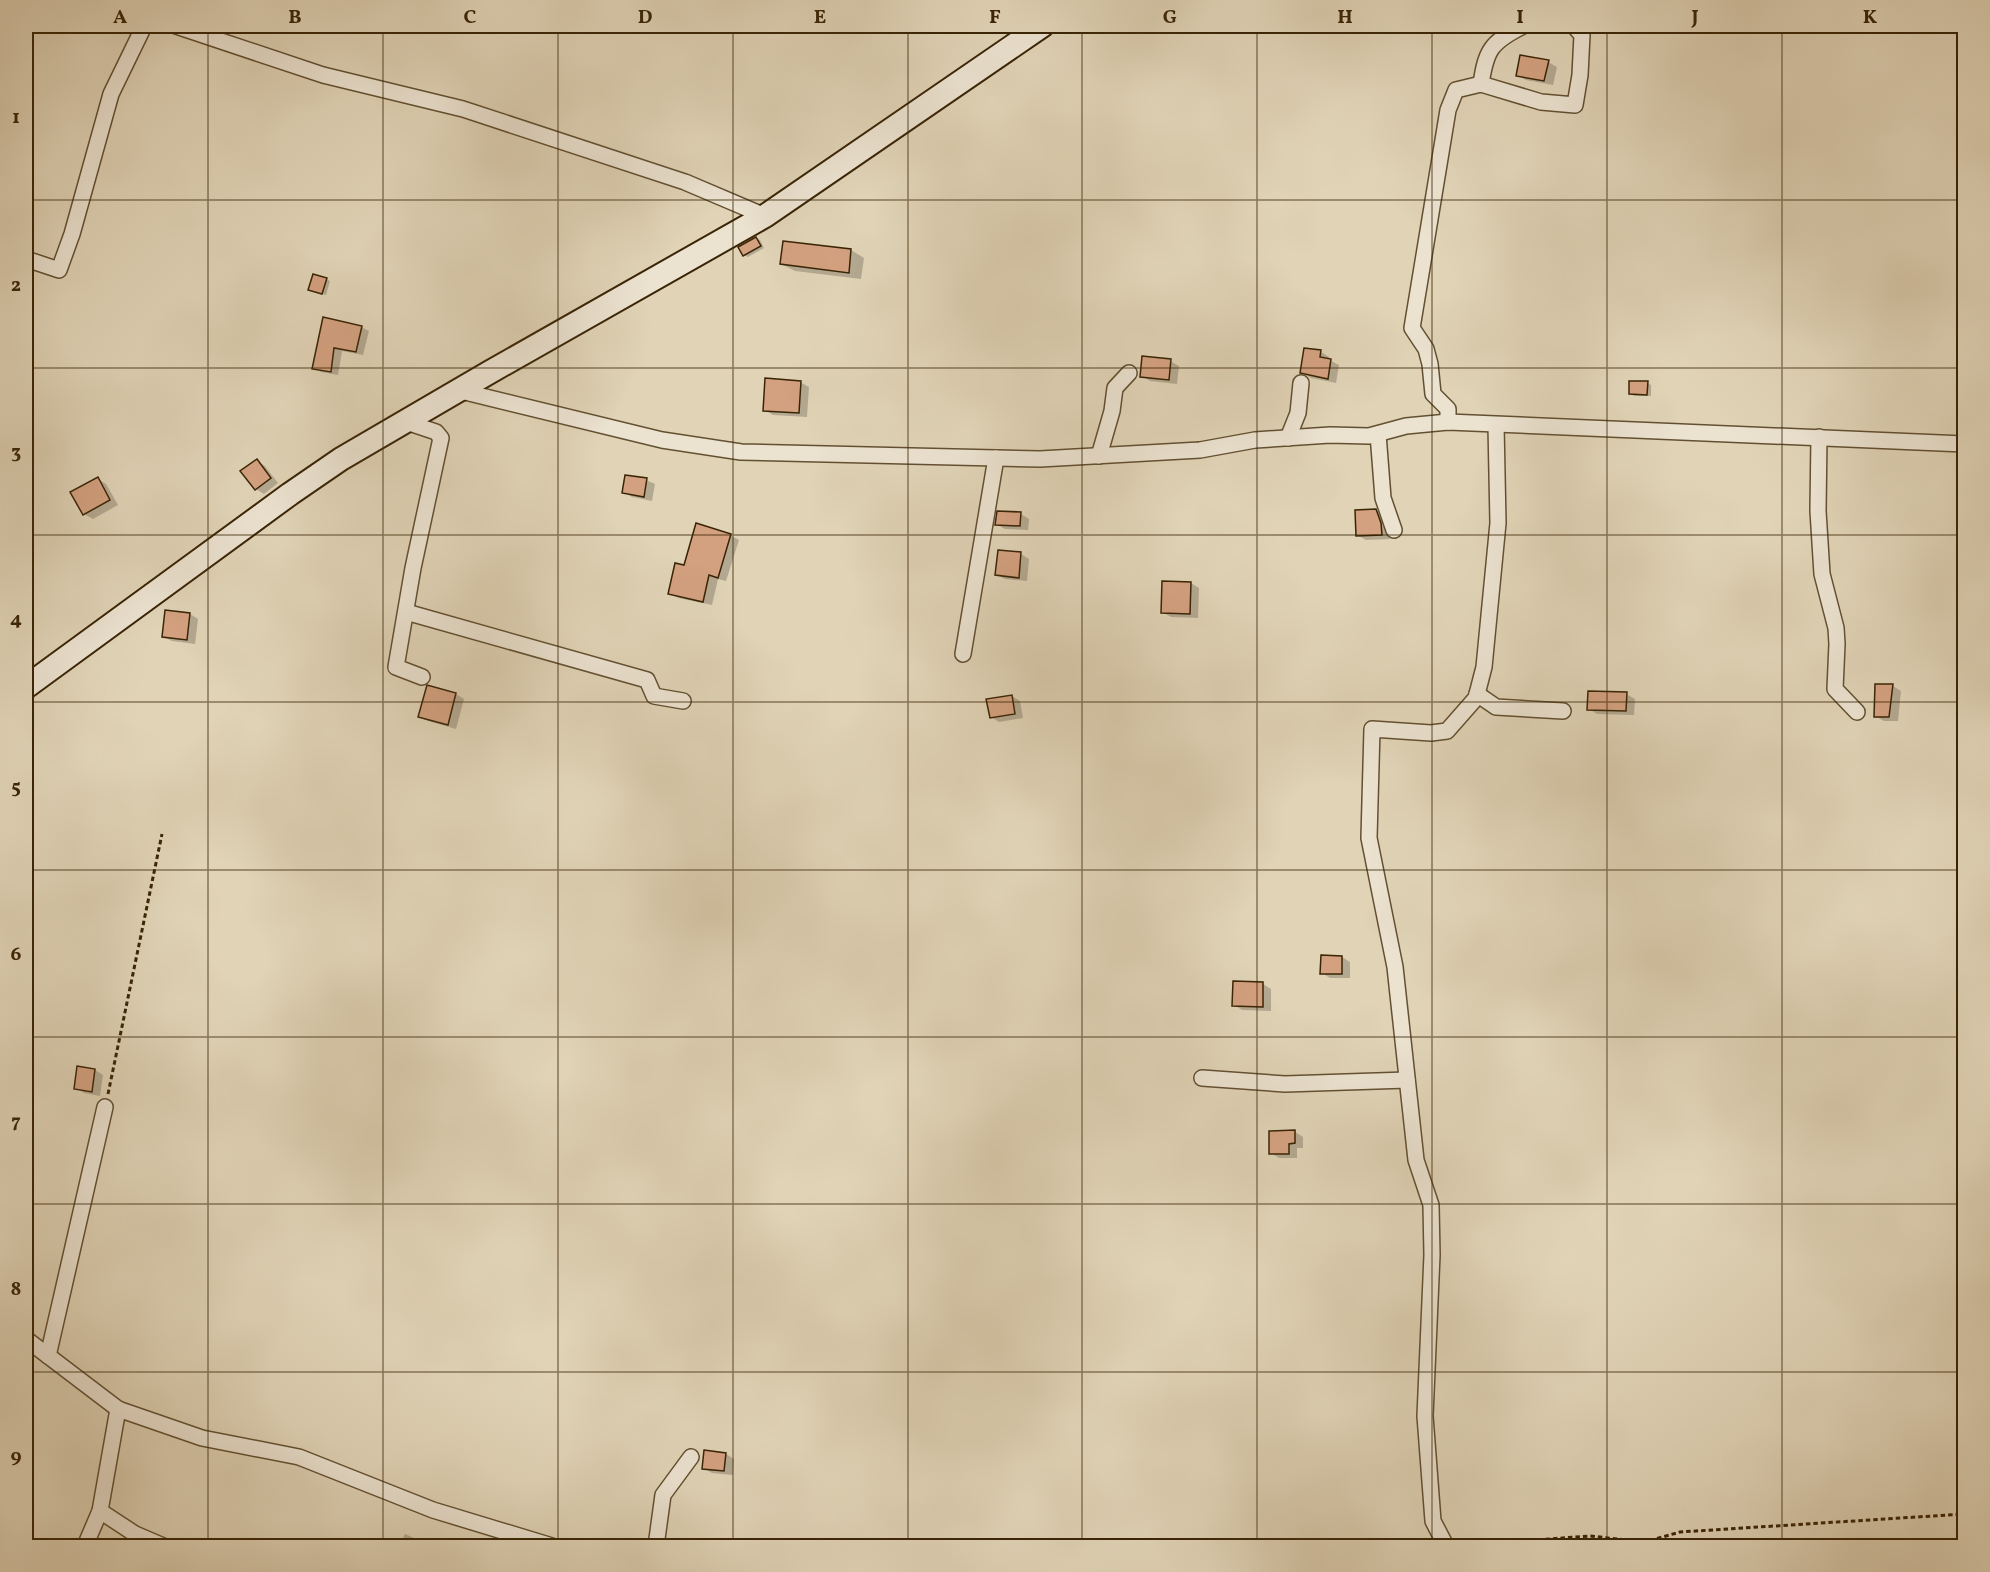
<svg xmlns="http://www.w3.org/2000/svg" width="1990" height="1572" font-family="Vollkorn,serif">
<style>
.shadow{fill:#0003}
.building{fill:#d4a180;stroke:#392405;stroke-width:1.5}
.lines{fill:none;stroke-linecap:round;stroke-linejoin:round}
.street-casing{stroke:#635031;stroke-width:18}
.secondary-casing{stroke:#392405;stroke-width:26}
.path{stroke:#392405;stroke-width:3;stroke-dasharray:4.5 3;stroke-linecap:butt}
.street{stroke:#ebe2d0;stroke-width:15}
.secondary{stroke:#ebe2d0;stroke-width:22}
.grid{fill:none;stroke:#392405;stroke-width:1.5;stroke-opacity:0.55}
.neatline{fill:none;stroke:#392405;stroke-width:2}
.grid-label{font-size:20px;text-anchor:middle;font-weight:bold;fill:#392405}
</style>
<rect width="100%" height="100%" fill="#e0d3b6"/>
<filter id="stains"><feTurbulence type="fractalNoise" baseFrequency=".00333" numOctaves="4"/><feColorMatrix values="0 0 0 0 .2 0 0 0 0 .09 0 0 0 0 .02 0 0 0 .5 -.17"/></filter>
<radialGradient id="worn" r=".72"><stop offset=".6" stop-color="#630" stop-opacity="0"/><stop offset="1" stop-color="#630" stop-opacity=".3"/></radialGradient>
<g class="shadow">
<path d="M1548 62 1557 67 1553 85 1526 80 1517 75Z"/>
<path d="M756 238 760 240 764 248 748 257 744 255Z"/>
<path d="M851 250 864 258 861 279 795 271 781 264Z"/>
<path d="M326 279 330 281 326 295 310 290Z"/>
<path d="M324 319 361 327 369 331 363 355 342 351 338 375 321 372 314 368Z"/>
<path d="M1321 352 1329 357V360L1339 365 1336 383 1311 378 1302 373Z"/>
<path d="M1170 361 1179 366 1177 384 1150 381 1142 376Z"/>
<path d="M800 382 809 387 807 417 773 415 765 410Z"/>
<path d="M1647 383 1651 385V396H1634L1630 393Z"/>
<path d="M257 461 265 466 278 483 264 494 256 489Z"/>
<path d="M98 479 106 484 118 505 93 519 84 514Z"/>
<path d="M646 480 655 484 652 501 632 497 624 492Z"/>
<path d="M1376 510 1385 515 1389 529 1390 539 1366 540 1357 535Z"/>
<path d="M1021 514 1029 519 1028 530 1005 529 996 524Z"/>
<path d="M730 535 739 540 726 581 718 579 712 605 678 598 670 593 685 567Z"/>
<path d="M1021 554 1029 559 1027 581 1005 579 997 575Z"/>
<path d="M1191 583 1199 588 1198 618 1171 617 1162 612Z"/>
<path d="M167 612 190 614 198 619 195 644 172 641 164 637Z"/>
<path d="M26 634 32 639 26 647Z"/>
<path d="M1876 685 1893 686 1901 691 1898 721H1884L1875 716Z"/>
<path d="M456 694 464 699 456 729 428 721 420 717Z"/>
<path d="M1626 694 1635 699 1634 715 1597 714 1589 709Z"/>
<path d="M1012 696 1020 701 1023 718 999 722 991 717Z"/>
<path d="M1342 957 1350 962V978H1330L1322 973Z"/>
<path d="M1263 984 1271 989V1011L1242 1010 1234 1005Z"/>
<path d="M95 1070 103 1075 100 1096 84 1093 76 1088Z"/>
<path d="M1295 1132 1303 1137V1148H1297V1158H1279L1271 1153Z"/>
<path d="M705 1452 726 1454 734 1459 733 1475 712 1473 703 1468Z"/>
<path d="M405 1534 432 1546H399Z"/>
</g>
<g class="building">
<path d="M1520 55 1549 60 1544 81 1516 76Z"/>
<path d="M756 237 761 246 743 256 738 247Z"/>
<path d="M783 241 851 249 849 273 780 264Z"/>
<path d="M313 274 327 278 322 294 308 290Z"/>
<path d="M323 317 362 326 356 352 334 348 331 372 312 369Z"/>
<path d="M1304 348 1321 350 1320 357 1331 359 1328 379 1300 373Z"/>
<path d="M1142 356 1171 359 1169 380 1140 377Z"/>
<path d="M765 378 801 381 799 413 763 411Z"/>
<path d="M1629 381H1648L1647 395 1629 394Z"/>
<path d="M257 459 271 478 255 490 240 471Z"/>
<path d="M625 475 647 478 644 497 622 493Z"/>
<path d="M98 477 110 500 83 515 70 492Z"/>
<path d="M1376 509 1381 523 1382 535 1356 536 1355 510Z"/>
<path d="M997 511 1021 512 1020 526 995 525Z"/>
<path d="M696 523 731 534 718 578 709 575 703 602 668 594 675 563 684 565Z"/>
<path d="M998 550 1021 552 1019 578 995 575Z"/>
<path d="M1162 581 1191 582 1190 614 1161 613Z"/>
<path d="M165 610 190 613 187 640 162 637Z"/>
<path d="M1875 684H1893L1889 717H1874Z"/>
<path d="M427 685 456 693 448 725 418 717Z"/>
<path d="M1588 691 1627 692 1626 711 1587 710Z"/>
<path d="M1012 695 1015 714 990 718 986 699Z"/>
<path d="M1321 955 1342 956V974H1320Z"/>
<path d="M1233 981 1263 982V1007L1232 1006Z"/>
<path d="M77 1066 95 1069 92 1092 74 1089Z"/>
<path d="M1295 1130V1143L1289 1144V1154H1269V1131Z"/>
<path d="M704 1450 726 1453 724 1471 702 1469Z"/>
</g>
<g class="lines">
<defs>
<g id="street">
<path d="M176 26 323 75 463 109 685 182 765 216"/>
<path d="M1481 84C1486 50 1491 42 1523 26"/>
<path d="M26 259 59 270 72 234 111 94 144 26"/>
<path d="M461 391 662 440 741 452 1040 459 1200 450 1255 440 1330 435 1369 436 1406 426 1448 422 1964 444"/>
<path d="M406 422 436 432 441 438 413 568 396 667 422 677"/>
<path d="M1448 422V409L1433 394 1430 364 1426 349 1412 328 1448 110 1456 90 1481 84 1541 102 1575 105 1580 75 1582 35 1574 26"/>
<path d="M1378 434 1383 498 1394 530"/>
<path d="M1819 437 1818 511 1822 574 1836 628 1837 644 1835 689 1857 712"/>
<path d="M1288 438 1298 413 1301 383"/>
<path d="M1099 456 1112 411 1115 388 1129 373"/>
<path d="M406 612 647 680 654 696 683 701"/>
<path d="M963 654 996 458"/>
<path d="M1477 694 1496 707 1563 711"/>
<path d="M1202 1078 1285 1084 1407 1080"/>
<path d="M26 1339 118 1409 202 1438 299 1457 433 1510 552 1546"/>
<path d="M48 1356 105 1107"/>
<path d="M118 1409 100 1511 135 1534 163 1546"/>
<path d="M85 1546 100 1511"/>
<path d="M656 1546 663 1495 691 1457"/>
<path d="M1446 1546 1433 1521 1425 1416 1432 1255 1431 1205 1416 1160 1395 967 1369 838 1372 729 1431 733 1447 731 1476 698 1484 667 1498 523 1496 425"/>
</g>
<path id="secondary" d="M26 687 290 494 341 459 490 372 765 216 1042 26"/>
</defs>
<use href="#street" class="street-casing"/>
<use href="#secondary" class="secondary-casing"/>
<g class="path">
<path d="M108 1094 162 834"/>
<path d="M1502 1546 1507 1542 1590 1536 1645 1542 1680 1532 1964 1514"/>
</g>
<use href="#street" class="street"/>
<use href="#secondary" class="secondary"/>
</g>
<path class="grid" d="M208 26V1546M383 26V1546M558 26V1546M733 26V1546M908 26V1546M1082 26V1546M1257 26V1546M1432 26V1546M1607 26V1546M1782 26V1546M26 200H1964M26 368H1964M26 535H1964M26 702H1964M26 870H1964M26 1037H1964M26 1204H1964M26 1372H1964"/>
<rect width="1990" height="1572" fill="none" stroke="#e0d3b6" stroke-width="66"/>
<rect x="33" y="33" width="1924" height="1506" class="neatline"/>
<g class="grid-label">
<text x="120" y="23">A</text>
<text x="295" y="23">B</text>
<text x="470" y="23">C</text>
<text x="645" y="23">D</text>
<text x="820" y="23">E</text>
<text x="995" y="23">F</text>
<text x="1170" y="23">G</text>
<text x="1345" y="23">H</text>
<text x="1520" y="23">I</text>
<text x="1695" y="23">J</text>
<text x="1870" y="23">K</text>
<text x="16" y="123">1</text>
<text x="16" y="291">2</text>
<text x="16" y="458">3</text>
<text x="16" y="625">4</text>
<text x="16" y="793">5</text>
<text x="16" y="960">6</text>
<text x="16" y="1127">7</text>
<text x="16" y="1295">8</text>
<text x="16" y="1462">9</text>
</g>
<rect width="100%" height="100%" filter="url(#stains)"/>
<rect width="100%" height="100%" fill="url(#worn)"/>
</svg>
